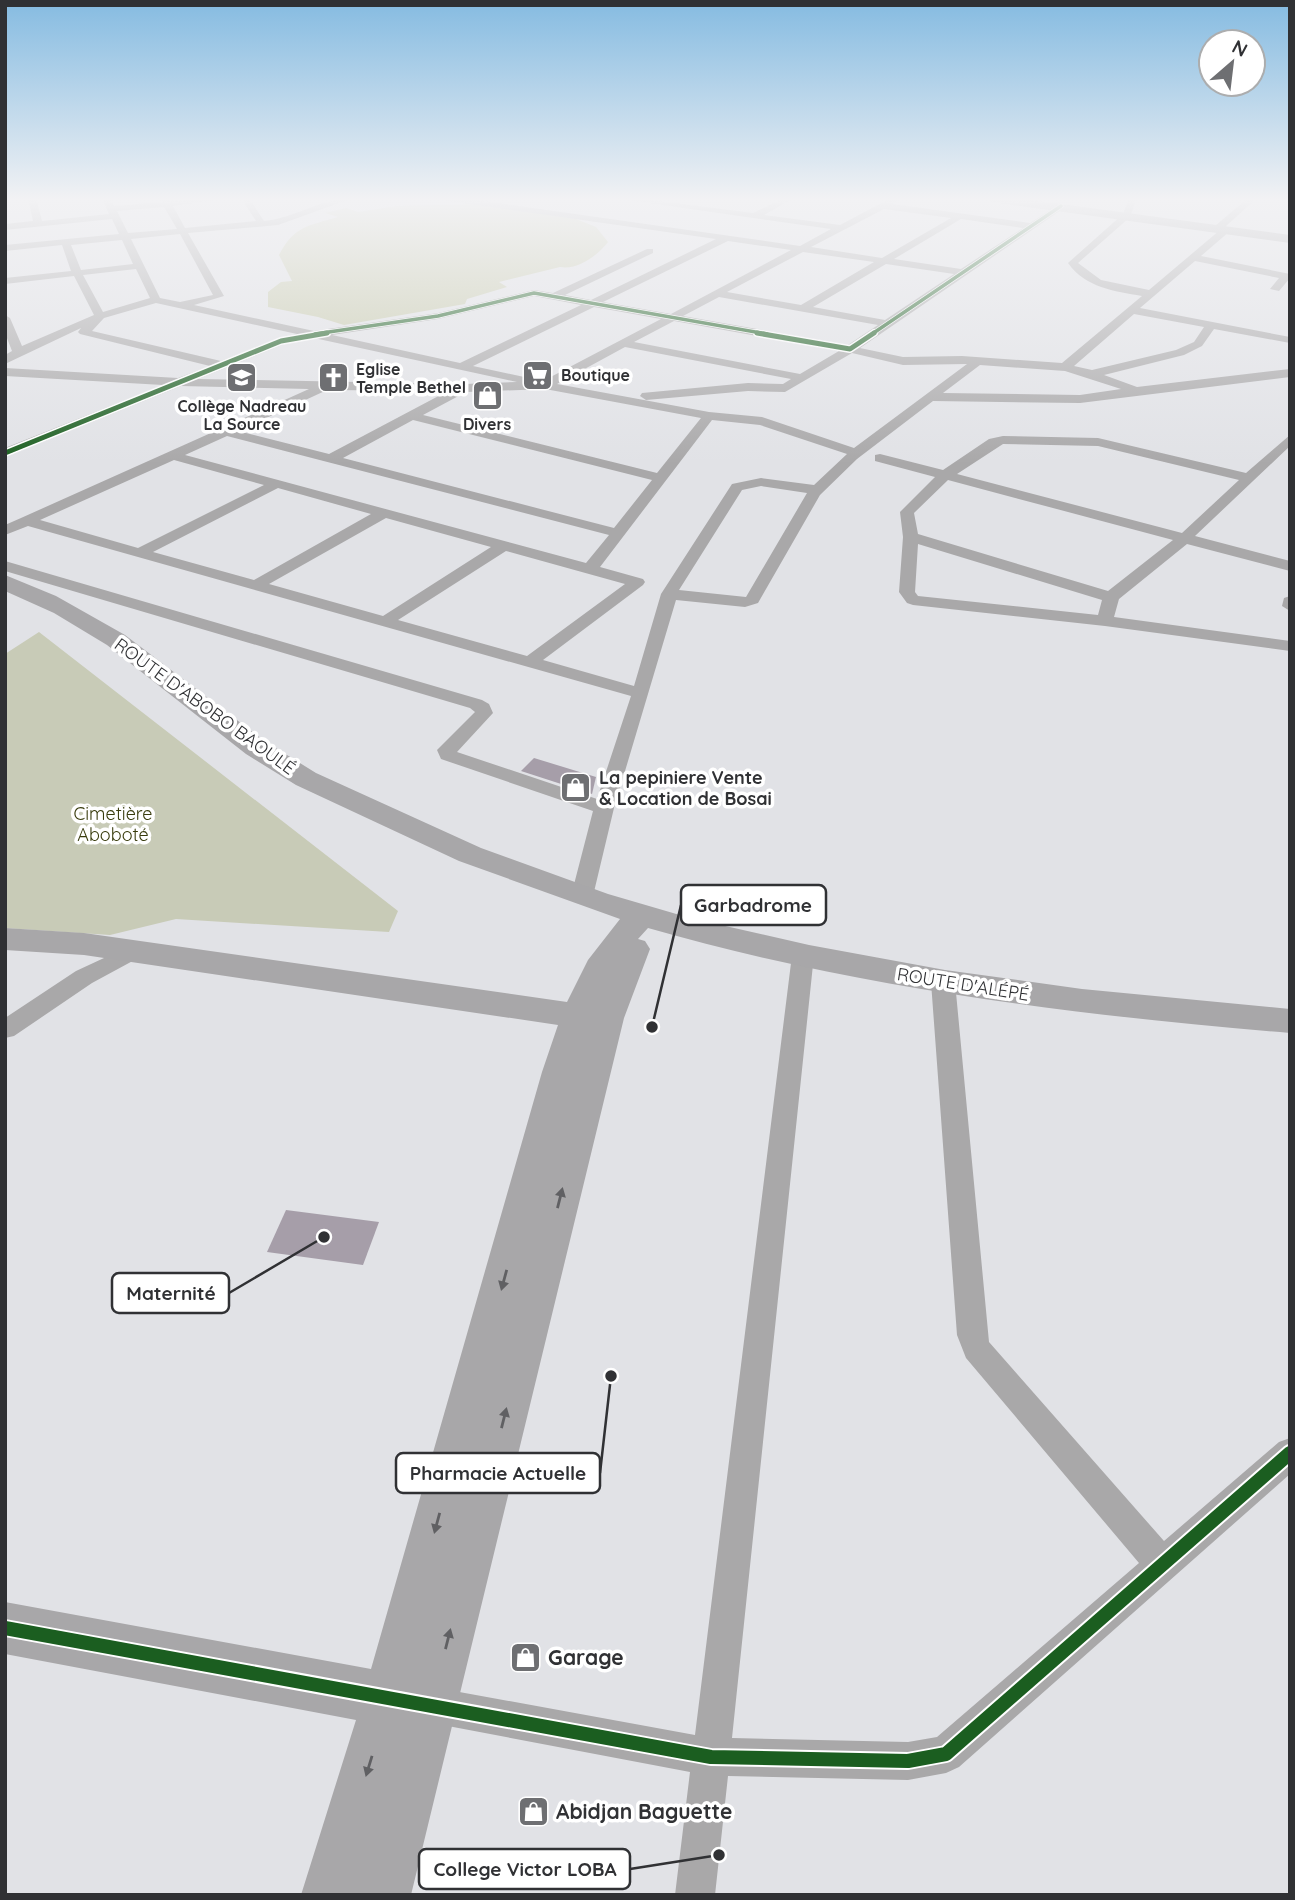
<svg xmlns="http://www.w3.org/2000/svg" width="1295" height="1900" font-family="Quicksand,sans-serif">
<style>
.green{fill:#c8cbb7}
.forest{fill:#c6c9aa}
.building{fill:#a69ea9}
.lines{fill:none;stroke-linecap:round;stroke-linejoin:round}
.street{fill:#a9a8a9;fill-rule:evenodd}
.secondary{fill:#a8a7a9;fill-rule:evenodd}
.cycleway-far2-casing{stroke:#fff;stroke-width:5}
.cycleway-far1-casing{stroke:#fff;stroke-width:8}
.cycleway-casing{stroke:#fff;stroke-width:18}
.cycleway-far2{stroke:#1b5e20;stroke-width:3.5}
.cycleway-far1{stroke:#1b5e20;stroke-width:5}
.cycleway{stroke:#1b5e20;stroke-width:14}
.oneway{fill:#606063}
.labels{text-anchor:middle;dominant-baseline:central;stroke-width:7;stroke-linejoin:round;paint-order:stroke}
.far-poi-label{font-size:16px;font-weight:bold;fill:#303134;stroke:#fff;text-anchor:start}
.street-label{font-size:18px;fill:#303134;stroke:#fff}
.poi-label{font-size:18px;font-weight:bold;fill:#303134;stroke:#fff;text-anchor:start}
.park-label{font-size:18px;fill:#383b0c;stroke:#fff}
.near-poi-label{font-size:21px;font-weight:bold;fill:#303134;stroke:#fff;text-anchor:start}
.leader{fill:none;stroke:#303134;stroke-width:2.5}
.callout-dot{fill:#303134;stroke:#fff;stroke-width:2.5}
.callout{fill:#fff;stroke:#303134;stroke-width:2.5}
.callout-label{font-size:19px;text-anchor:middle;font-weight:bold;fill:#303134}
</style>
<rect width="100%" height="100%" fill="#e1e2e6"/>
<path class="green" d="M39 632 398 911 389 932 176 919 110 935 5 928V654Z"/>
<path class="forest" d="M477 204 576 219 596 227 608 242C597 256 578 270 560 267L499 282 507 287 467 299 465 304 344 325 318 317 268 307V292L281 282 292 281 279 255C294 226 308 226 338 217L325 213 346 208 358 212 397 206Z"/>
<g class="building">
<path d="M534 758 596 777 592 794 521 771Z"/>
<path d="M286 1210 379 1222 363 1265 267 1252Z"/>
</g>
<g class="lines">
<g class="street">
<path d="M28 198H36L42 221 109 214 102 198H110L114 206 162 202 160 198H168L170 201 230 198 173 206 185 228 256 221 241 198H249L264 221C295 218 322 198 353 198L278 225 188 233 224 296 194 305 314 331 438 313 534 290 553 293 647 249H653V253L565 295 591 300 716 239 448 201 444 198H463L800 246 831 229 614 198H635L753 213 784 198H794L764 215 840 225 891 198H901L892 204 1030 223 1061 203 1065 206 1064 208 860 348 903 357 962 356 1062 363 1142 296C1114 291 1086 288 1068 263L1123 214 1129 198H1137L1130 217 1078 263 1101 280 1149 290 1220 230H1215V226L1248 198H1257L1225 227H1230V231L1201 256 1290 274V278L1279 291 1270 289 1279 278 1195 261 1140 308 1290 337V343L1214 329 1202 346 1184 355 1104 375 1137 387 1290 369V377L1080 403 933 401 857 459 820 495 758 603 745 607 676 600 614 808 593 896 590 901H574L571 896 593 811 441 759 437 750 475 712 470 708 5 571V561L482 700 489 704 493 713 457 752 597 799 631 696 28 526 5 535V525L21 518 309 389 181 386 5 457V448L163 385 5 376V368L178 378 210 366 80 334 78 332 81 328 5 364V355L12 351 5 333V315L10 318 22 346 94 315 74 276 5 284V278L71 271 62 245 5 251V245L119 234 112 219 5 230V224L33 221ZM164 207 177 229 128 233 117 211ZM884 209 951 218 882 258 811 247ZM961 219 1023 228 961 269 894 259ZM180 234 213 295 180 302 160 298 131 239ZM122 240 133 264 81 270 71 245ZM728 241 791 250 671 314 603 302ZM803 252 874 262 801 305 727 292ZM886 264 954 274 885 320 813 307ZM136 269 150 298 103 312 83 275ZM534 296 581 305 460 363 332 335 438 319ZM719 297 878 325 848 345 683 316ZM156 303 297 334 277 339 221 361 92 331 104 318ZM594 307 661 319 543 381 473 366ZM1134 314 1204 327 1194 342 1176 350 1092 370 1074 366ZM674 321 839 351 800 374 634 342ZM314 338 517 382 464 384 198 379 284 344ZM625 347 791 379 783 384 748 383 642 393 640 396 646 400 748 391 785 392 852 353 903 365 967 364 854 448 762 417 709 412 557 384ZM980 365 1065 371 1121 389 1080 395 943 393ZM545 389 701 418 657 473 423 415 466 392ZM327 390H328L448 391 329 454 238 431ZM413 420 652 480 614 528 343 458ZM712 420 760 425 847 454 814 485 761 478 732 484 661 594 634 686 543 660 643 585 645 582 643 579 600 567ZM227 436 609 535 586 563 185 455ZM174 460 264 485 138 548 40 520ZM761 486 807 493 746 597 679 590 742 490ZM278 488 371 514 254 580 153 552ZM386 518 491 547 383 616 269 584ZM506 551 625 584 527 656 398 620Z"/>
<path d="M1273 198H1290V202Z"/>
<path d="M1290 435V446L1195 536 1290 561V571L1187 544 1119 599 1114 617 1290 641V651L1105 626 913 605 907 603 899 592 903 537 900 512 935 477 875 461V455L880 454 943 470 989 439 1003 436 1098 438 1246 473ZM1003 444 1098 446 1239 480 1182 533 957 474ZM948 480 1173 540 1108 591 918 534 914 513ZM918 544 1102 600 1098 615 918 596 915 592Z"/>
<path d="M1290 596V611L1282 606 1284 598Z"/>
<path d="M132 945 140 947 143 952 140 957 92 983 14 1036 5 1038V1018L76 971Z"/>
<path d="M803 947 811 950 814 955 732 1738 908 1742 937 1737 1139 1563 966 1358 957 1335 931 982 935 976 943 974 951 976 955 982 989 1342 1164 1541 1279 1442 1290 1438V1474L959 1767 946 1773 908 1780 728 1776 715 1895H675L690 1772 432 1723 419 1718 414 1705 419 1692 432 1687 695 1735 792 955 795 950Z"/>
</g>
<g class="secondary">
<path d="M985 198H1016L1290 235V243L991 202Z"/>
<path d="M5 575 56 596 125 635 266 742 316 773 481 848 608 894 690 918 809 945 945 970 1082 989 1290 1009V1033C1074 1015 857 988 648 928L638 939 645 941 650 949 624 1018 411 1895H301L356 1720 5 1654V1602L371 1669 542 1072 558 1025 84 955 5 950V928L84 933 567 1002 588 960 620 919 459 861 296 785 246 754 107 645 54 613 5 591Z"/>
</g>
<defs>
<g id="cycleway-far2">
<path d="M315 334 438 316 534 293 767 334"/>
<path d="M872 334 1061 206"/>
</g>
<g id="cycleway-far1">
<path d="M757 333 850 349 874 333"/>
<path d="M5 453 281 341 327 333"/>
</g>
<path id="cycleway" d="M5 1628 711 1757 908 1761 946 1754 1290 1453"/>
</defs>
<use href="#cycleway-far2" class="cycleway-far2-casing"/>
<use href="#cycleway-far1" class="cycleway-far1-casing"/>
<use href="#cycleway" class="cycleway-casing"/>
<use href="#cycleway-far2" class="cycleway-far2"/>
<use href="#cycleway-far1" class="cycleway-far1"/>
<use href="#cycleway" class="cycleway"/>
</g>
<defs><path id="oneway-solid" d="M-6-.8H1V-3.2L6.5 0L1 3.2V.8H-6Z" transform="scale(1.75)"/></defs>
<g class="oneway">
<use href="#oneway-solid" transform="translate(560 1198) rotate(-76)"/>
<use href="#oneway-solid" transform="translate(504 1280) rotate(105)"/>
<use href="#oneway-solid" transform="translate(504 1418) rotate(-76)"/>
<use href="#oneway-solid" transform="translate(437 1523) rotate(105)"/>
<use href="#oneway-solid" transform="translate(448 1639) rotate(-76)"/>
<use href="#oneway-solid" transform="translate(369 1766) rotate(107)"/>
</g>
<linearGradient id="sky" x2="0" y2="1"><stop stop-color="#85bbe1"/><stop offset="0.43" stop-color="#f2f2f4"/><stop offset="1" stop-color="#f2f2f4" stop-opacity="0"/></linearGradient>
<rect width="1295" height="464" fill="url(#sky)"/>
<defs>
<symbol id="supermarket-square" viewBox="-11 -11 22 22"><rect x="-9" y="-9" width="18" height="18" rx="4" fill="#6e6f72" stroke="#fff"/><path d="M-6-5.5h2.5l.6 2H6L4.5 2H-2.5L-4.4-4H-6ZM-1.5 3.2a1.3 1.3 0 1 0 .1 0ZM3 3.2a1.3 1.3 0 1 0 .1 0Z" fill="#fff"/></symbol>
<symbol id="school-square" viewBox="-11 -11 22 22"><rect x="-9" y="-9" width="18" height="18" rx="4" fill="#6e6f72" stroke="#fff"/><path d="M0-5L7-2L0 1L-7-2ZM-4 1L0 2.5L4 1V4Q0 6-4 4Z" fill="#fff"/></symbol>
<symbol id="church-square" viewBox="-11 -11 22 22"><rect x="-9" y="-9" width="18" height="18" rx="4" fill="#6e6f72" stroke="#fff"/><path d="M-1.2-6h2.4v3.5h3.3v2.4h-3.3V6h-2.4V-.1h-3.3v-2.4h3.3Z" fill="#fff"/></symbol>
<symbol id="shop-square" viewBox="-11 -11 22 22"><rect x="-9" y="-9" width="18" height="18" rx="4" fill="#6e6f72" stroke="#fff"/><path d="M-5-2.5h2.3a2.7 3.5 0 0 1 5.4 0H5L5.5 6h-11ZM-1.5-2.5h3a1.5 2.3 0 0 0-3 0Z" fill="#fff"/></symbol>
</defs>
<g fill-rule="evenodd">
<use href="#supermarket-square" x="520" y="358" width="35" height="35"/>
<use href="#school-square" x="224" y="360" width="35" height="35"/>
<use href="#church-square" x="316" y="360" width="35" height="35"/>
<use href="#shop-square" x="470" y="378" width="35" height="35"/>
<use href="#shop-square" x="558" y="770" width="35" height="35"/>
<use href="#shop-square" x="508" y="1640" width="35" height="35"/>
<use href="#shop-square" x="516" y="1794" width="35" height="35"/>
</g>
<g class="labels">
<g class="far-poi-label">
<text x="356" y="369">Eglise<tspan x="356" dy="18">Temple Bethel</tspan></text>
<text x="561" y="375">Boutique</text>
<text x="242" y="406" text-anchor="middle">Collège Nadreau<tspan x="242" dy="18">La Source</tspan></text>
<text x="487" y="424" text-anchor="middle">Divers</text>
</g>
<g class="street-label">
<text transform="translate(205 706) rotate(36)">ROUTE D'ABOBO BAOULÉ</text>
<text transform="translate(963 984) rotate(9)">ROUTE D'ALÉPÉ</text>
</g>
<g class="poi-label">
<text x="599" y="777">La pepiniere Vente<tspan x="599" dy="21">&amp; Location de Bosai</tspan></text>
</g>
<g class="park-label">
<text x="113" y="813">Cimetière<tspan x="113" dy="21">Aboboté</tspan></text>
</g>
<g class="near-poi-label">
<text x="548" y="1657">Garage</text>
<text x="556" y="1811">Abidjan Baguette</text>
</g>
</g>
<path class="leader" d="M652 1027L681 905M324 1237L229 1293M611 1376L600 1473M719 1855L630 1869"/>
<g class="callout-dot">
<circle cx="652" cy="1027" r="7"/>
<circle cx="324" cy="1237" r="7"/>
<circle cx="611" cy="1376" r="7"/>
<circle cx="719" cy="1855" r="7"/>
</g>
<g class="callout">
<rect x="681" y="885" width="145" height="40" rx="7"/>
<rect x="112" y="1273" width="117" height="40" rx="7"/>
<rect x="396" y="1453" width="204" height="40" rx="7"/>
<rect x="419" y="1849" width="211" height="40" rx="7"/>
</g>
<g class="callout-label">
<text x="753" y="912">Garbadrome</text>
<text x="171" y="1300">Maternité</text>
<text x="498" y="1480">Pharmacie Actuelle</text>
<text x="525" y="1876">College Victor LOBA</text>
</g>
<rect width="1295" height="1900" fill="none" stroke="#303134" stroke-width="14"/>
<g transform="translate(1232 63) rotate(28)"><circle r="33" fill="#ffffff" stroke="#acadae" stroke-width="2"/>
<path d="M0-5L12 26L0 18L-12 26Z" fill="#6e6f72"/>
<text y="-10" font-size="19" font-weight="bold" text-anchor="middle" fill="#303134">N</text>
</g>
</svg>
